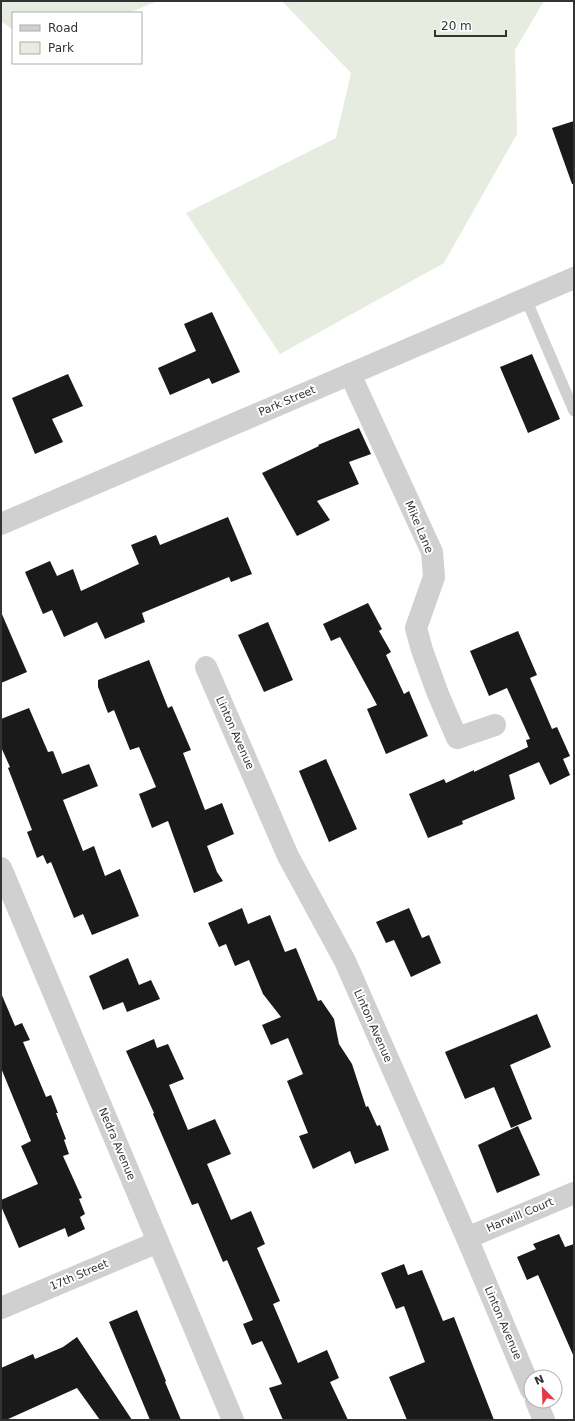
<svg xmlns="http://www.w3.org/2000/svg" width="575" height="1421" font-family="'DejaVu Sans',sans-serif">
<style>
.green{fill:#e6ecdf}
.building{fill:#1a1a1a}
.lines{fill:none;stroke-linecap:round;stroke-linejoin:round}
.service{stroke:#d0d0d0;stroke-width:11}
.minor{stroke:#d0d0d0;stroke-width:22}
.tertiary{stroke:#d0d0d0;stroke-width:22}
.labels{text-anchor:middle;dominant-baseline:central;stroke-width:4;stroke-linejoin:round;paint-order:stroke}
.street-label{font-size:11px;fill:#333;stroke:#fff}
</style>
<rect width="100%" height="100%" fill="#fff"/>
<g class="green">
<path d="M1 1H158L128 13H13V30L1 21Z"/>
<path d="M282 1H544L515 50 517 134 444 263 280 354 186 213 336 138 351 73Z"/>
</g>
<g class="building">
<path d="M574 121V184H572L552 128Z"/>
<path d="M212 312 240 372 212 384 209 378 170 395 158 368 196 351 184 324Z"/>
<path d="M532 354 560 419 528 433 500 367Z"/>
<path d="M68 374 83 406 52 419 63 442 35 454 12 398Z"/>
<path d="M359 428 371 454 349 462 359 484 317 501 330 520 297 536 262 473 319 446 318 445Z"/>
<path d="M228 517 252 574 231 582 229 577 142 613 145 622 105 639 97 622 64 637 52 610 43 614 25 572 50 561 57 576 73 569 81 591 139 564 131 545 156 535 160 545Z"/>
<path d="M368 603 382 629 379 631 391 652 386 655 404 694 409 691 428 736 386 754 367 709 377 705 340 637 331 641 323 624Z"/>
<path d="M1 612 27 672 1 683Z"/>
<path d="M268 622 293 680 264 692 238 635Z"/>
<path d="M518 631 537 675 530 678 552 729 557 727 570 756 563 759 570 775 550 785 539 762 509 775 515 799 462 821 463 824 428 838 409 794 444 779 446 783 474 770V772L528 747 526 740 530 739 507 688 489 696 470 651Z"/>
<path d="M149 660 168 708 172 706 191 750 183 753 205 810 222 803 234 834 207 846 217 872 223 881 194 893 168 821 152 828 139 794 156 787 139 747 130 750 114 710 108 713 98 687V680Z"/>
<path d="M29 708 48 752 53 751 62 774 89 764 98 786 63 800 83 851 94 846 105 876 120 869 139 916 92 935 83 914 74 918 51 862 47 864 43 855 37 858 27 832 32 830 8 768 10 767 1 747V719Z"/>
<path d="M326 759 357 829 329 842 299 771Z"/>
<path d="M242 908 248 924 270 915 285 952 296 948 318 1001 321 1000 334 1019 339 1044 352 1064 366 1107 368 1106 377 1126 380 1125 389 1150 355 1164 350 1151 313 1169 299 1136 308 1133 287 1081 303 1074 288 1038 271 1045 262 1025 281 1017 263 994 249 960 235 966 226 944 219 947 208 923Z"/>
<path d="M409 908 422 938 429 935 441 963 411 977 394 940 386 943 376 922Z"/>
<path d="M128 958 139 985 151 980 160 999 127 1012 123 1002 103 1010 89 976Z"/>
<path d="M1 993 15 1026 22 1023 30 1040 23 1042 46 1097 51 1095 58 1113H56L66 1139 64 1140 69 1154 63 1156 82 1198 79 1199 85 1214 80 1217 85 1229 68 1237 65 1228 19 1248 1 1206V1200L38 1184 21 1146 31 1141 1 1068Z"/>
<path d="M537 1014 551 1047 510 1065 532 1119 511 1128 494 1087 465 1099 445 1052Z"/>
<path d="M154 1039 157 1048 168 1044 184 1079 169 1085 188 1130 215 1119 231 1154 207 1164 231 1220 251 1211 265 1244 257 1248 280 1301 273 1304 298 1363 327 1350 339 1378 330 1382 348 1420H283L269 1388 282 1384 262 1341 252 1345 243 1324 253 1320 227 1260 223 1262 198 1203 192 1205 153 1114 154 1113 126 1051Z"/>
<path d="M518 1126 540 1175 497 1193 478 1145Z"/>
<path d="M559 1234 565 1247 574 1244V1357L538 1275 527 1280 517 1257 536 1249 533 1244Z"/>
<path d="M404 1264 408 1275 422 1270 443 1321 454 1317 494 1420H407L389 1377 425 1362 404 1306 396 1309 381 1273Z"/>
<path d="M137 1310 166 1381 165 1382 181 1420H150L109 1322Z"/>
<path d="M77 1337 132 1420H100L77 1388 6 1420H1V1368L33 1354 35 1359 63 1347Z"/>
</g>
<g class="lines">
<path class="service" d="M526 299 574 411"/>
<g class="minor">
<path d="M350 374 432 552 434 577 416 628 422 650 438 694 457 738 495 725"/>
<path d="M206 667 288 856 345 961 467 1238 531 1390"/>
<path d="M1 868 233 1420"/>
<path d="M467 1238 574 1193"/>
<path d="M1 1308 158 1242"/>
<path d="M536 1401 544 1420"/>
</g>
<path class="tertiary" d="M1 524 574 278"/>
</g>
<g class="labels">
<g class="street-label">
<text transform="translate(287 401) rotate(-23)">Park Street</text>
<text transform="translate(419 527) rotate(67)">Mike Lane</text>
<text transform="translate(235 733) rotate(66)">Linton Avenue</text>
<text transform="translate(373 1026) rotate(66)">Linton Avenue</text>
<text transform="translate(117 1144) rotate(67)">Nedra Avenue</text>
<text transform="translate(520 1215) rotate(-23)">Harwill Court</text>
<text transform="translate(79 1275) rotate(-23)">17th Street</text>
<text transform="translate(503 1323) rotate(67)">Linton Avenue</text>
</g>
</g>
<rect width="575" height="1421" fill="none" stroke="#333333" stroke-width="4"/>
<rect x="12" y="12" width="130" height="52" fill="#ffffff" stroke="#adadad"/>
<rect x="20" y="25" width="20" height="6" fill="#d0d0d0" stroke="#adadad"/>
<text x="48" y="32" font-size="12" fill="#333333">Road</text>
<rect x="20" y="42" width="20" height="12" fill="#e6ecdf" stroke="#adadad"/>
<text x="48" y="52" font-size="12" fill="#333333">Park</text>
<g transform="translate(543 1389) rotate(337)"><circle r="19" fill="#ffffff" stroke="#adadad"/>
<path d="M0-3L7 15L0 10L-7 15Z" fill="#e63946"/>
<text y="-6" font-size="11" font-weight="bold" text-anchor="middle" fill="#333333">N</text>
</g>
<path d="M435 30v6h71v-6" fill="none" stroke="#333333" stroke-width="2"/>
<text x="441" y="30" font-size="12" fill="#333333" stroke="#ffffff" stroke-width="3" paint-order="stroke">20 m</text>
</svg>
